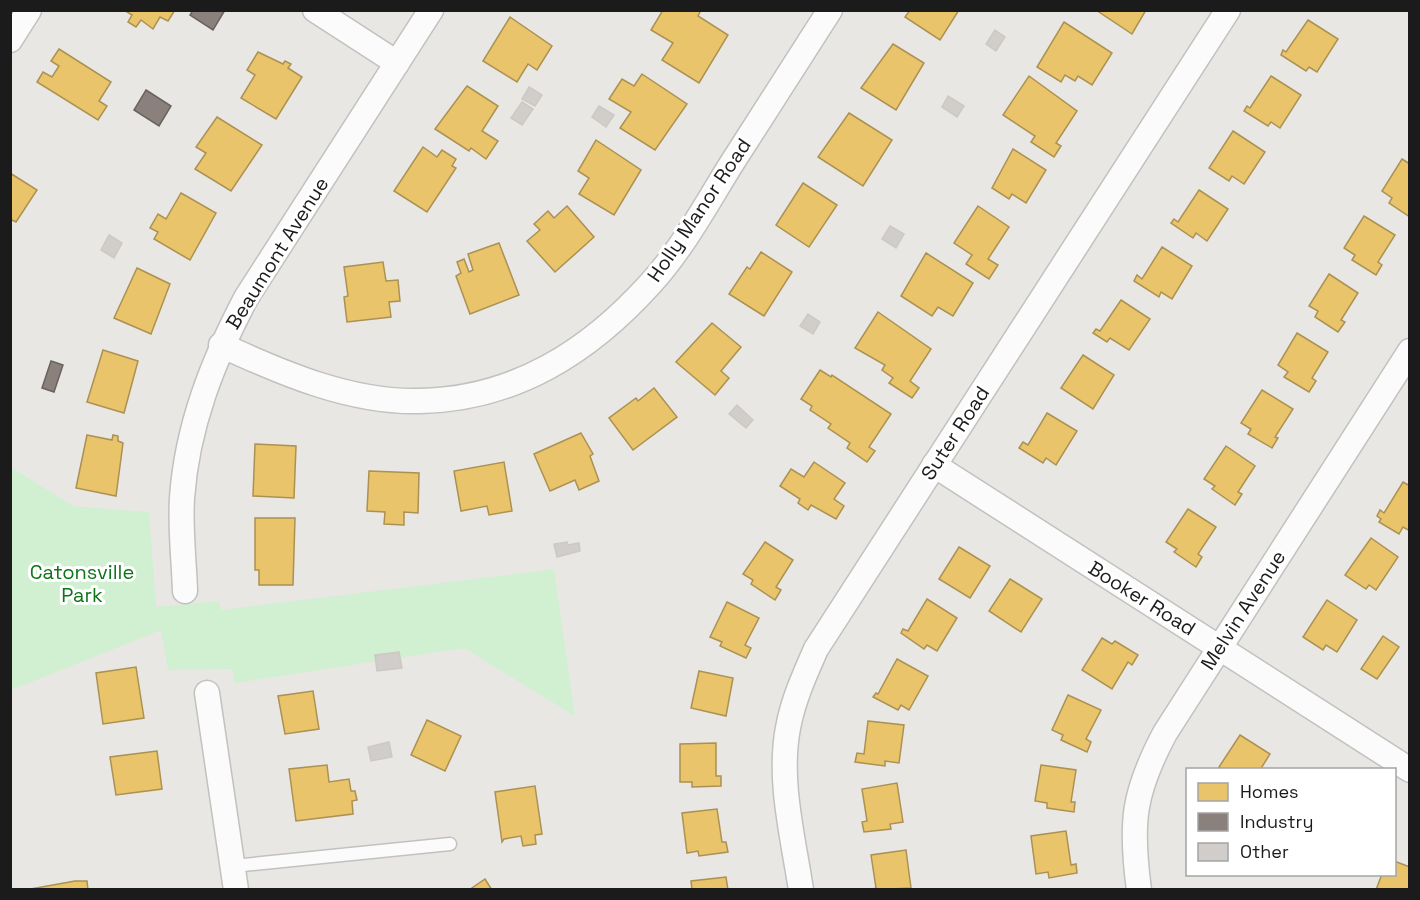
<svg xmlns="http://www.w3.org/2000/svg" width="1420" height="900" font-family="'Space Grotesk',sans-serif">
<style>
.park{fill:#d0f0d1}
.homes{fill:#e9c46a;stroke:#ab9152;stroke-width:1.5}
.industry{fill:#8a817c;stroke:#69625f;stroke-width:1.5}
.building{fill:#d0cdca;stroke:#ccc9c4;stroke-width:1.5}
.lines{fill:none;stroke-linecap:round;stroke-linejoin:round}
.service-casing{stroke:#c2c1bf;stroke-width:15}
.minor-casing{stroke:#c2c1bf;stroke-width:27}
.service{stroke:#fcfbfb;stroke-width:12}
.minor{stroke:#fcfbfb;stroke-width:24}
.labels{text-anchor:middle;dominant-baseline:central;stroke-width:6;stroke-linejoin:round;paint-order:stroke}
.street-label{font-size:20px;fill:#1b1b1b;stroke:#fff}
.park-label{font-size:20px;fill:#0e7319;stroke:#fff}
</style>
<rect width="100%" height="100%" fill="#e9e7e3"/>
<path class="park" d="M11 467 73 506 149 512 156 607 219 601 221 610 554 569 575 716 464 648 235 683 232 669 168 670 161 630 11 690Z"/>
<g class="homes">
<path d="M124 10H175L168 21 160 17 153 29 141 20 136 27 128 22 132 15Z"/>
<path d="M663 10H701L698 16 728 35 699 83 662 60 673 43 651 30Z"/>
<path d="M910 10H959L940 40 905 17Z"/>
<path d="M1096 10H1146L1132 34Z"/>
<path d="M510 17 552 46 537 70 528 64 517 82 483 61Z"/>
<path d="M1308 20 1338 39 1317 72 1309 67 1306 71 1281 55 1283 50 1286 52Z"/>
<path d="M1064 22 1112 53 1092 85 1078 76 1075 81 1065 75 1061 82 1037 67Z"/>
<path d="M893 44 924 63 896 110 861 88Z"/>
<path d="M59 49 111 82 99 101 107 106 98 120 37 82 43 72 52 77 59 66 51 61Z"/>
<path d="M258 52 283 64 285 61 291 64 288 68 302 77 276 119 241 98 255 75 247 70Z"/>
<path d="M642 74 687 104 655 150 620 128 631 112 609 99 622 79 634 86Z"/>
<path d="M1029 76 1077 111 1056 143 1061 146 1054 157 1031 142 1035 136 1003 115Z"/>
<path d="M1271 76 1301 95 1280 128 1271 122 1268 126 1244 111 1247 106 1250 108Z"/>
<path d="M467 86 498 106 482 131 498 141 486 159 471 148 469 151 435 129Z"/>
<path d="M849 113 892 140 863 186 818 157Z"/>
<path d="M217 117 262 145 231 191 195 169 206 153 196 147Z"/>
<path d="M1233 131 1265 152 1244 184 1232 176 1229 181 1209 168Z"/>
<path d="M596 140 641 170 614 215 579 194 589 178 578 171Z"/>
<path d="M423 147 437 157 442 150 456 159 452 166 456 168 427 212 394 191Z"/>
<path d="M1013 149 1046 170 1026 203 1012 194 1009 199 992 188Z"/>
<path d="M1402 159 1410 164V217L1389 203 1392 198 1382 191Z"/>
<path d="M10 173 37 190 16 222 10 219Z"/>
<path d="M803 183 837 205 809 247 776 225Z"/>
<path d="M1199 190 1228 209 1207 241 1196 233 1193 238 1171 223 1174 219 1178 222Z"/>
<path d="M181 193 216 213 190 260 154 239 158 232 150 228 158 214 166 219Z"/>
<path d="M567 206 594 237 555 272 527 241 540 230 534 224 548 211 554 218Z"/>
<path d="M978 206 1009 227 988 259 998 265 989 279 966 264 972 255 954 243Z"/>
<path d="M1364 216 1395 235 1378 262 1382 265 1376 275 1352 260 1355 255 1344 248Z"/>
<path d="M499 243 519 295 470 314 456 276 461 273 457 262 464 259 469 272 473 270 468 254Z"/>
<path d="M1162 247 1192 266 1172 299 1161 292 1159 297 1134 281 1137 275 1142 279Z"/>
<path d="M761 252 792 272 764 316 729 294 747 267 750 269Z"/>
<path d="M926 253 973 283 953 316 938 307 932 316 901 296Z"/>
<path d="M383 262 386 281 398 280 400 301 389 302 391 317 347 322 344 297 348 296 344 267Z"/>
<path d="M137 268 170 284 151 334 114 318Z"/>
<path d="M1329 274 1358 293 1341 320 1345 322 1338 332 1315 317 1318 311 1309 306Z"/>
<path d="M1121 300 1150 319 1129 350 1110 338 1107 342 1093 333 1096 329 1100 331Z"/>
<path d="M878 312 931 349 910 381 919 388 912 398 889 383 893 378 882 370 885 365 855 348Z"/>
<path d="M712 323 741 347 721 371 729 378 715 395 676 362Z"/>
<path d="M1297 333 1328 352 1312 378 1316 381 1309 392 1284 377 1288 372 1278 365Z"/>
<path d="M103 350 138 361 124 413 87 402Z"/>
<path d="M1083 355 1114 375 1093 409 1061 388Z"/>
<path d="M820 370 831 377 832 375 891 414 869 447 875 451 867 462 847 448 850 443 828 428 831 424 810 410 812 406 801 399Z"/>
<path d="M654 388 677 417 633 450 609 418 636 398 638 401Z"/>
<path d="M1262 390 1293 409 1275 437 1278 438 1272 448 1248 434 1251 429 1241 423Z"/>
<path d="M1047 413 1077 431 1056 465 1046 458 1043 463 1019 448 1023 442 1028 445Z"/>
<path d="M581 433 593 454 590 456 599 481 579 490 575 480 550 491 534 454Z"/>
<path d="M87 435 112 440 113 435 118 436V441L123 443 116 496 76 488Z"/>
<path d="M255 444 296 446 294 498 253 496Z"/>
<path d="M1226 446 1255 466 1238 492 1242 494 1235 505 1212 489 1215 486 1204 479Z"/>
<path d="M504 462 512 511 489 515 487 506 461 511 454 471Z"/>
<path d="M814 462 845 483 834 499 844 506 836 519 811 505 808 510 798 503 800 499 780 486 791 469 804 477Z"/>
<path d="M369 471 419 473 418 513 404 512V525L384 524 385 512 367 511Z"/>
<path d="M1403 482 1410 486V531L1403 527 1399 534 1379 522 1381 519 1377 516 1380 510 1384 513Z"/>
<path d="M1188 509 1216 527 1198 554 1202 557 1196 567 1174 552 1177 549 1166 542Z"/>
<path d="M255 518H295L293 585H259V570H255Z"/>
<path d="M1371 538 1398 557 1376 590 1369 585 1366 589 1345 575Z"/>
<path d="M765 542 793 560 776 587 781 590 775 600 751 584 753 580 743 574Z"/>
<path d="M959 547 990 566 970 598 939 579Z"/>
<path d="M1010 579 1042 599 1021 632 989 611Z"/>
<path d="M927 599 957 618 937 651 927 645 924 649 901 633 903 629 908 631Z"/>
<path d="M1327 600 1357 620 1337 652 1326 645 1323 650 1303 637Z"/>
<path d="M727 602 759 618 745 645 751 648 746 658 720 646 722 642 710 637Z"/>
<path d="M1383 636 1399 647 1377 679 1361 669Z"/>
<path d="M1102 638 1112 644 1115 641 1138 655 1132 665 1128 662 1112 689 1082 670Z"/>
<path d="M897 659 928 676 909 710 901 705 898 710 873 697 876 693 878 694Z"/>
<path d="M136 667 144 718 103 724 96 673Z"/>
<path d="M699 671 733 678 726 716 691 708Z"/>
<path d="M313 691 319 729 285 734 278 696Z"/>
<path d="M1068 695 1101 710 1086 739 1091 742 1087 752 1061 740 1063 735 1052 730Z"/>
<path d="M427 720 461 736 445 771 411 755Z"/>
<path d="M868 721 904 725 899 763 885 761V766L855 762 857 753 864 754Z"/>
<path d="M1240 735 1270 754 1260 770H1223L1219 767Z"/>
<path d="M716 743V776H721V786L692 787V782H680V744Z"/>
<path d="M157 751 162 789 116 795 110 757Z"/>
<path d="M327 765 329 782 349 779 351 791H355L357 800 352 801 353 814 296 821 289 769Z"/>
<path d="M1041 765 1076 770 1071 802H1075L1074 812 1047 808V803L1035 801Z"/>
<path d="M897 783 903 822 890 824 891 829 864 832 862 822 867 821 862 789Z"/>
<path d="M535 786 542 834 535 835 536 844 523 846 521 836 504 839 502 842 495 792Z"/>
<path d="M717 809 722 842H726L728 852 699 856 698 851 687 853 682 813Z"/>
<path d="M1066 831 1071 865 1076 864 1077 873 1049 878 1048 872 1036 874 1031 836Z"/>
<path d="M906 850 911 888 870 890 876 888 871 855Z"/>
<path d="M1394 861 1410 867V890H1376L1382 874H1394Z"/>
<path d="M726 877 728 890H692L691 881Z"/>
<path d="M485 879 492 890H469Z"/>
<path d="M75 881H87L88 890H25Z"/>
</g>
<g class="industry">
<path d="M193 10H225L213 30 190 15Z"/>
<path d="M146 90 171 106 159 126 134 110Z"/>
<path d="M51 361 63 365 54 392 42 388Z"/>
</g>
<g class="building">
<path d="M995 30 1005 37 996 51 986 44Z"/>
<path d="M529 87 542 95 535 106 522 99Z"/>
<path d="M948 96 964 106 957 117 942 107Z"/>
<path d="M522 102 533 109 522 125 511 118Z"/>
<path d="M599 106 614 115 606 127 592 117Z"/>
<path d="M890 226 904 234 896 248 882 239Z"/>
<path d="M109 235 122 243 114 258 101 250Z"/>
<path d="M808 314 820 322 813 334 800 326Z"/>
<path d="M737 405 753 420 746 428 729 414Z"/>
<path d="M567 542 568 545 579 543 580 551 557 557 554 544Z"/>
<path d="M399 652 402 668 377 671 375 655Z"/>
<path d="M389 742 392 757 371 761 368 747Z"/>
</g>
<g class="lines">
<defs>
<path id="service" d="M233 866 450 844"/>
<g id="minor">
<path d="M315 10 397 63"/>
<path d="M10 40 29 10"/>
<path d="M221 345C282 373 351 403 420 401 515 399 589 352 651 283 683 248 707 203 732 163 765 112 797 61 830 10"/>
<path d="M934 465 1410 770"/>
<path d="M185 591C184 560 180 529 182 498 187 426 213 361 246 298L431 10"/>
<path d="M207 693 236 890"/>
<path d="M801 890C793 837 778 780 788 728 793 700 805 674 816 649L1228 10"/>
<path d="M1139 890C1130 823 1133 793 1165 733L1410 351"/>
</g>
</defs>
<use href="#service" class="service-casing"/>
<use href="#minor" class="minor-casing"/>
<use href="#service" class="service"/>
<use href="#minor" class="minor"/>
</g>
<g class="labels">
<g class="street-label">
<text transform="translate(699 210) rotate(-56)">Holly Manor Road</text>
<text transform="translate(277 253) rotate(-58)">Beaumont Avenue</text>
<text transform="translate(955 433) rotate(-57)">Suter Road</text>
<text transform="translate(1142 598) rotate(32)">Booker Road</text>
<text transform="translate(1243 610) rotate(-57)">Melvin Avenue</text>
</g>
<g class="park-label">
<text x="82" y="572">Catonsville<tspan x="82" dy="23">Park</tspan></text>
</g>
</g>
<rect width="1420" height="900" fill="none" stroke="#1b1b1b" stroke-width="24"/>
<rect x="1186" y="768" width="210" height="108" fill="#ffffff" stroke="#a4a4a4" stroke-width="1.5"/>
<rect x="1198" y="783" width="30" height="18" fill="#e9c46a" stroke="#a4a4a4" stroke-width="1.5"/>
<text x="1240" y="798" font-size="18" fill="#1b1b1b">Homes</text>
<rect x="1198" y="813" width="30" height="18" fill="#8a817c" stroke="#a4a4a4" stroke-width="1.5"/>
<text x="1240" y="828" font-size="18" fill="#1b1b1b">Industry</text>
<rect x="1198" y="843" width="30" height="18" fill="#d0cdca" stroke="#a4a4a4" stroke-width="1.5"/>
<text x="1240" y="858" font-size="18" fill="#1b1b1b">Other</text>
</svg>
